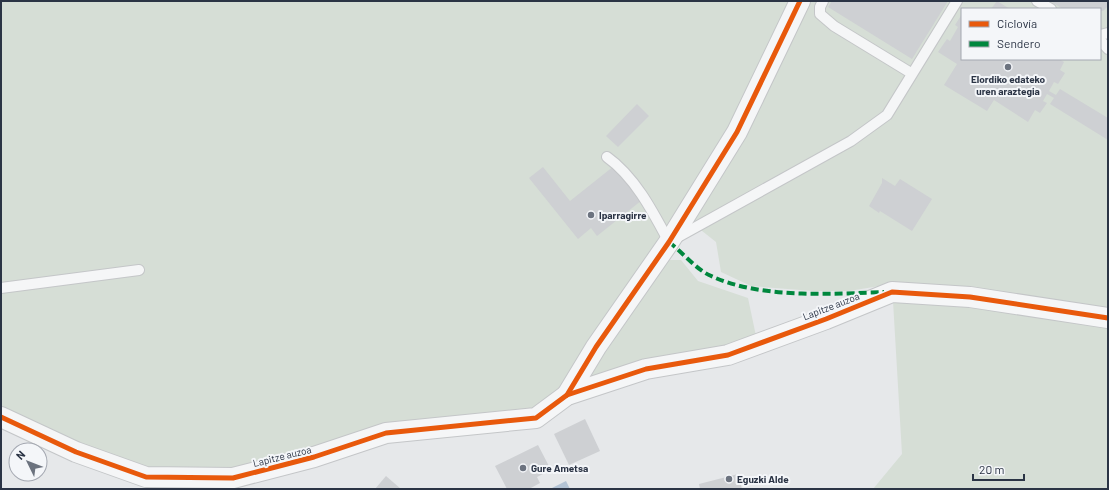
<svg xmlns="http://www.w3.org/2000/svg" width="1109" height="490" font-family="Barlow,sans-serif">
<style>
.green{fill:#d6ded6;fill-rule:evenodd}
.water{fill:#b4c4d5}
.building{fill:#ced0d3}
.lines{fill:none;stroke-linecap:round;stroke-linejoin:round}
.lane-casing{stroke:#c4c6c8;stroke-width:12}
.street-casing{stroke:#c4c6c8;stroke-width:22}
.lane{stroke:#f5f6f7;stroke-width:10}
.street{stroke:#f5f6f7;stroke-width:20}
.quiet{stroke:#00873e;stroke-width:4;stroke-dasharray:8 4;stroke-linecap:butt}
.cycleway-casing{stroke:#f4f6f9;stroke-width:8}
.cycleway{stroke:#e8590c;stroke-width:5}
.poi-dot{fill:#6c737f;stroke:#f4f6f9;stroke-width:1.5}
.labels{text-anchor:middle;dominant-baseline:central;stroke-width:4;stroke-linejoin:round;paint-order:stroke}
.poi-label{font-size:10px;font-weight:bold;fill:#2b3445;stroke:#f4f6f9;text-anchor:start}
.street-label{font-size:10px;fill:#2b3445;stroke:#f4f6f9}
</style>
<rect width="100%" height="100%" fill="#e6e8ea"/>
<g class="green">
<path d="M1 1H796L733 129 574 377 536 418 386 433 233 478 146 477 1 416Z"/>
<path d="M801 1H1108V489H873L902 454 893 301 918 283 892 284 849 291H813L751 286 721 272 716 242 692 223ZM962 9H1100V59H962Z"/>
<path d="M667 260H681L698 281 748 298 756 336 728 350 586 382 602 352Z"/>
</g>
<path class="water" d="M566 481 570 489H550Z"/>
<g class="building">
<path d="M832 1H948L912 59 828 7Z"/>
<path d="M997 1 1010 9H991Z"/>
<path d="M1050 1H1108V6L1103 11H1100V9H1063Z"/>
<path d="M962 14V59H1059L1064 62 1060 70 1065 73 1058 84 1054 82 1049 91 1056 95 1060 89 1108 118V140L1050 104 1054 98 1047 94 1043 101 1047 103 1040 113 1035 110 1028 122 994 100 987 111 944 85 957 64 938 52 947 39 950 41 958 27 955 25Z"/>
<path d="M637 104 649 116 618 147 606 136Z"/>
<path d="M614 166 642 200 597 236 591 228 578 239 529 178 543 167 570 201Z"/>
<path d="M882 178 895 186 900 179 932 199 912 231 880 211 879 213 869 206 882 183Z"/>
<path d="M585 419 600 451 569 465 554 434Z"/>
<path d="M538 445 551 470 537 477 540 483 529 489H507L495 466Z"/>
<path d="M738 474 742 489H700L699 484Z"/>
<path d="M386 476 401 489H375Z"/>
</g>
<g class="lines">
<defs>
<g id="lane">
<path d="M823 1 820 7V14L834 26 911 73"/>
<path d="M1037 1 1051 9"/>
<path d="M1100 35 1108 33"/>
<path d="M1100 40 1108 49"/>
<path d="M607 157C635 177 653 212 669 242L851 141 887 115 957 1"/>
<path d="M1 288 139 270"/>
</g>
<g id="street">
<path d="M567 395 596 347 669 242 737 132 800 1"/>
<path d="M1 417 76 452 146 477 233 478 314 457 386 433 536 418 567 395 646 369 728 355 826 319 892 292 970 297 1108 318"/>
</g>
</defs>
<use href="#lane" class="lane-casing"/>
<use href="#street" class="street-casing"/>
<use href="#lane" class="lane"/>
<use href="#street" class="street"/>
<path class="quiet" d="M669 242C681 251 696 269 709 275 758 299 831 294 884 292"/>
<defs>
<g id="cycleway">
<path d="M567 395 596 347 669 242 737 132 800 1"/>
<path d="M1 417 76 452 146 477 233 478 314 457 386 433 536 418 567 395 646 369 728 355 826 319 892 292 970 297 1108 318"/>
</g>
</defs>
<use href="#cycleway" class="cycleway-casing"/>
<use href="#cycleway" class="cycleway"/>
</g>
<g class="poi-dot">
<circle cx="1008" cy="67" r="4"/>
<circle cx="591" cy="215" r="4"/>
<circle cx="523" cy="468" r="4"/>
<circle cx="729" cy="479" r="4"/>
</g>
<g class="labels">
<g class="poi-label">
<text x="1008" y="79" text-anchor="middle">Elordiko edateko<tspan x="1008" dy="12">uren araztegia</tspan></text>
<text x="599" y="215">Iparragirre</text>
<text x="531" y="468">Gure Ametsa</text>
<text x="737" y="479">Eguzki Alde</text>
</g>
<g class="street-label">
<text transform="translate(831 306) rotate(-21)">Lapitze auzoa</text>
<text transform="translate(282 456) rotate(-14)">Lapitze auzoa</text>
</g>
</g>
<rect width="1109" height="490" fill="none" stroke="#2b3445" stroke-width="4"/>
<rect x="961" y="8" width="140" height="52" fill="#f4f6f9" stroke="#a4a8b1"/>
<rect x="969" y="21" width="20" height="6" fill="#e8590c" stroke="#a4a8b1"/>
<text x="997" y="28" font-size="12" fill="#2b3445">Ciclovía</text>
<rect x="969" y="41" width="20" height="6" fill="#00873e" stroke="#a4a8b1"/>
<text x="997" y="48" font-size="12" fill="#2b3445">Sendero</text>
<g transform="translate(28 462) rotate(313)"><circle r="19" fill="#f4f6f9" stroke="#a4a8b1"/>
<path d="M0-3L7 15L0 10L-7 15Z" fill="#6c737f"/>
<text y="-6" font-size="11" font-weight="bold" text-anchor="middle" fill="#2b3445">N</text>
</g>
<path d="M973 474v6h51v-6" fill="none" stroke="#2b3445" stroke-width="2"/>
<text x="979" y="474" font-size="12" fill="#2b3445" stroke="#f4f6f9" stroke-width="3" paint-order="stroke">20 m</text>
</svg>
